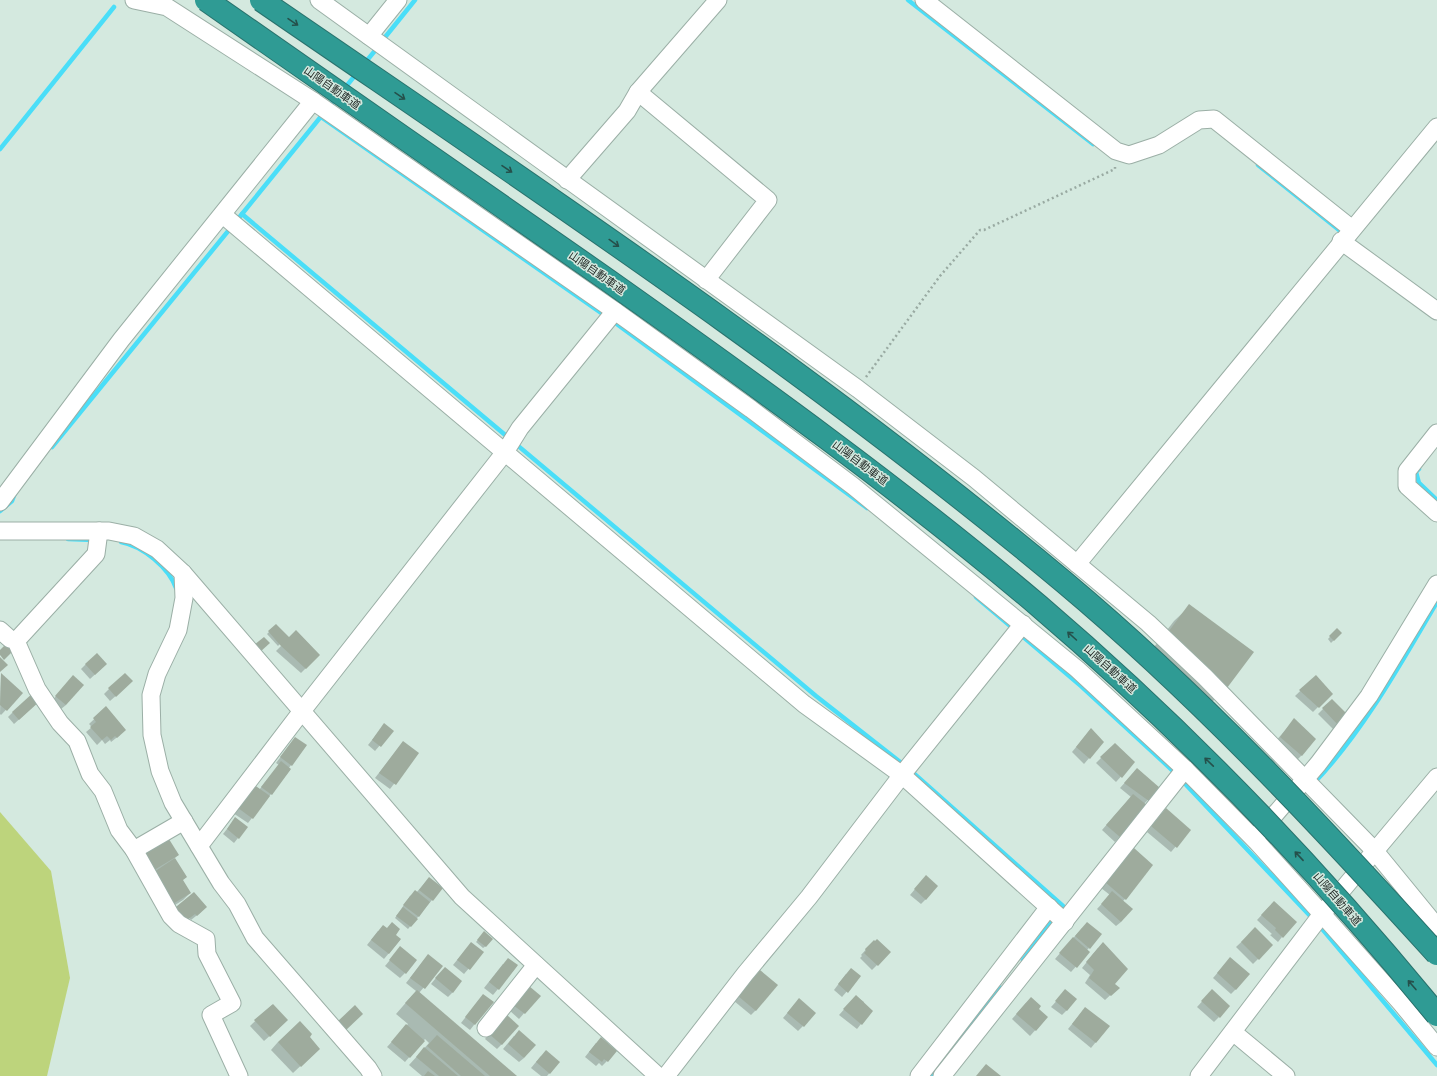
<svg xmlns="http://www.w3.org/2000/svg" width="1437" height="1076" font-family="'Alegreya Sans','Noto Sans JP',sans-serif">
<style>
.green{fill:#bdd47c}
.shadow{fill:#0003}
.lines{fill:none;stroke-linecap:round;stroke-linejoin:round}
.stream{stroke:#4adef8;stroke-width:4.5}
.building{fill:#9eab9d}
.street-casing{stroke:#9bafa6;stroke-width:19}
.path{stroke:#99aaa2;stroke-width:2.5;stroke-dasharray:2 3;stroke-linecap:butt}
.street{stroke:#fff;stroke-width:17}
.highway-bridge-casing{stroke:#29726d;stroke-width:24;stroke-linecap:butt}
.highway-bridge{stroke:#2f9b94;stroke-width:22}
.oneway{stroke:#25504b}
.labels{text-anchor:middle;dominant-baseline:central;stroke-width:3;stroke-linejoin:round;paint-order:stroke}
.street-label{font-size:11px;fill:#1f2724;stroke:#d4e9df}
</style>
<rect width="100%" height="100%" fill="#d4e9df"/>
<path class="green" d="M0 812 51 871 70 978 47 1076H0Z"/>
<g class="shadow">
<path d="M1190 606 1226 688 1211 703 1151 651 1174 621Z"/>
<path d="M276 625 287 636 278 646 267 634Z"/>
<path d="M1337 629 1341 633 1331 643 1328 639Z"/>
<path d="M296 631 319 655 301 673 276 651Z"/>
<path d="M86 664 101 669 90 679 81 669Z"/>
<path d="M1 674 22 693 1 715 0 714Z"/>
<path d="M1316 676 1331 694 1313 712 1295 696Z"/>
<path d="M68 682 66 705 61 709 51 702Z"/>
<path d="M127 686 110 701 104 694 109 689Z"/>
<path d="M1332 700 1338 725 1334 730 1318 714Z"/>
<path d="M35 705 14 724 8 717 13 712Z"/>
<path d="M106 708 120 735 111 742 110 740 105 744 102 740 97 745 86 732 92 727 89 724Z"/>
<path d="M1294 720 1302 755 1297 760 1275 742Z"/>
<path d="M1091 729 1103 742 1084 764 1072 752Z"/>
<path d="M380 730 392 731 375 751 368 745Z"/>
<path d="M295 738 306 746 288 769 290 770 248 823 230 811 259 790 279 765 276 763Z"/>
<path d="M403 742 418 753 390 789 375 778Z"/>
<path d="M1115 744 1134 762 1116 782 1096 763Z"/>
<path d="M1137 769 1159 788 1144 804 1146 806 1115 842 1102 830 1131 797 1120 788Z"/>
<path d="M1161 815 1190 830 1171 852 1147 832Z"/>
<path d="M231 824 238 838 234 843 223 834Z"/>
<path d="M1130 854 1125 899 1123 901 1121 922 1116 926 1097 909 1110 895 1101 888Z"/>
<path d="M178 855 174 859 186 877 182 880 190 893 183 900 164 912 135 859Z"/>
<path d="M429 878 432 900 408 929 395 918 410 896 416 893Z"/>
<path d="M921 882 926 899 921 904 910 895Z"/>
<path d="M1269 907 1282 937 1278 942 1270 935 1272 934 1257 920Z"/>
<path d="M201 912 191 920 189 918 167 916Z"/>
<path d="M1082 928 1089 948 1087 950 1089 952 1071 972 1055 959Z"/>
<path d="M1255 929 1272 945 1253 964 1236 947Z"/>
<path d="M378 931 394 935 400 940 384 959 367 945Z"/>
<path d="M482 935 486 946 483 948 476 942Z"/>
<path d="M471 943 482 953 464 974 453 965Z"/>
<path d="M869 946 890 952 872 970 860 958 862 956 861 955Z"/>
<path d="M400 948 405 973 400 978 385 966Z"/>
<path d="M1098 948 1113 984 1118 988 1105 1000 1085 983 1090 975 1082 968Z"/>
<path d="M424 960 442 966 419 993 515 1076H422L409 1065 429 1043 425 1039 405 1062 387 1047 408 1024 396 1014 416 991 406 983Z"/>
<path d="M1226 963 1236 989 1231 994 1213 978Z"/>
<path d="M503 964 517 966 493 995 484 988Z"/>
<path d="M440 973 453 992 448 997 431 984Z"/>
<path d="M846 974 860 976 842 997 834 990Z"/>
<path d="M755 976 756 1010 751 1015 734 1001Z"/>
<path d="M525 992 539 996 519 1019 509 1010Z"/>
<path d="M856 996 864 1002 861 1024 857 1029 839 1015Z"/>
<path d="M1061 996 1067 1010 1062 1015 1051 1007Z"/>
<path d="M1207 996 1219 1017 1214 1022 1197 1007Z"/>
<path d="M479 1000 492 1002 470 1030 461 1023Z"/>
<path d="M1026 1003 1037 1009 1047 1017 1030 1036 1012 1019Z"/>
<path d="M272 1005 282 1025 264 1041 250 1026Z"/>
<path d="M794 1005 803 1026 798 1031 783 1018Z"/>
<path d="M1081 1013 1108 1027 1091 1048 1068 1029Z"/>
<path d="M501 1020 502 1044 497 1049 485 1039Z"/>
<path d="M514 1036 524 1058 519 1062 503 1049Z"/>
<path d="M308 1037 311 1056 293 1073 271 1050 278 1042Z"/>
<path d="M596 1043 607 1061 602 1066 599 1063 596 1066 585 1057Z"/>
<path d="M541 1056 559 1062 547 1076H541L531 1068Z"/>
</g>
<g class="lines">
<g class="stream">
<path d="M908 0 1093 144"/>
<path d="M382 41 415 0"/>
<path d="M364 64 378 47"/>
<path d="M344 89 357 73"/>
<path d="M336 98 242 214 816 696 904 765"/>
<path d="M321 117 614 322 867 508"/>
<path d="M0 149 114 7"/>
<path d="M1258 165 1344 234"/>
<path d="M52 447 242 214"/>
<path d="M1419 469 1416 472 1419 483 1437 500"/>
<path d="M0 511 12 501 15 493"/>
<path d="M68 539 94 540"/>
<path d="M121 542C143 546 169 568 176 588"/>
<path d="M976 597 1081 686 1172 770 1313 919"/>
<path d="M910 770 1063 906 1023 960"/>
<path d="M1314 783C1363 732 1401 663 1437 602"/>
<path d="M1318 924 1437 1065"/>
<path d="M931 1076 1001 988"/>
</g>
</g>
<g class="building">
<path d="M1189 604 1254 652 1227 688 1166 635Z"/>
<path d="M276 624 289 637 296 630 320 655 306 669 280 645 268 631Z"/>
<path d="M1337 628 1342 633 1334 641 1329 636Z"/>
<path d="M264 637 270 643 260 652 254 645Z"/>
<path d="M6 644 13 651 4 660 0 655V650Z"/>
<path d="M97 653 107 664 95 675 85 664Z"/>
<path d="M0 657 8 665 0 672Z"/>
<path d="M1 673 23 693 7 711 0 705Z"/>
<path d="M125 673 133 681 116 697 108 688Z"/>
<path d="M73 675 84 685 66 705 55 696Z"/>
<path d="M1316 675 1333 694 1319 708 1299 690Z"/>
<path d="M34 692 41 700 19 720 12 712Z"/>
<path d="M1332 699 1348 715 1339 726 1322 708Z"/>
<path d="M106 706 126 730 117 738 115 736 111 740 107 736 102 740 90 727 96 722 93 718Z"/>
<path d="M1294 718 1316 739 1302 756 1280 737Z"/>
<path d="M384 723 394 731 381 747 372 740Z"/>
<path d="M1091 728 1104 742 1090 759 1076 747Z"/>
<path d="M295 737 307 745 292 766 280 757Z"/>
<path d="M403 741 419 753 396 785 379 773Z"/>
<path d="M1115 743 1135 762 1122 778 1100 757Z"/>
<path d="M281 761 291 769 272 795 261 787Z"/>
<path d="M1137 768 1160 788 1149 801 1124 783Z"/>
<path d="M250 782 270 796 253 819 234 805Z"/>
<path d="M1133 794 1148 806 1120 837 1106 825Z"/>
<path d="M1166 808 1191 830 1177 848 1151 826Z"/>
<path d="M235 817 248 827 239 839 227 829Z"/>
<path d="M167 836 179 855 151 872 139 853Z"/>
<path d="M1134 848 1153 865 1126 900 1105 882Z"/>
<path d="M175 858 187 877 183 880 191 893 171 905 151 874Z"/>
<path d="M926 875 938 886 926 900 914 889Z"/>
<path d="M429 877 443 888 433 901 419 890Z"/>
<path d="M415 890 430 902 419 917 403 905Z"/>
<path d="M1112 891 1133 909 1121 922 1101 904Z"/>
<path d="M194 892 207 907 197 916 195 914 182 924 171 911Z"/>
<path d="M1274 901 1297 922 1283 938 1275 930 1276 928 1261 915Z"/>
<path d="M403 907 418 919 411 927 396 916Z"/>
<path d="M392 922 400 929 396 935 401 939 389 954 371 940 383 925 387 928Z"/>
<path d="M1087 922 1102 934 1090 949 1075 936Z"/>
<path d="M1255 927 1273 945 1259 960 1241 942Z"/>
<path d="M484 931 493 939 486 947 477 940Z"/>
<path d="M1073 937 1090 952 1077 968 1059 953Z"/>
<path d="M877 939 891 952 878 966 864 953 866 951 865 949 874 940 875 941Z"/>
<path d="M471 942 484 952 470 970 457 960Z"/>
<path d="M1103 942 1128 969 1115 984 1120 988 1111 996 1089 978 1094 970 1086 962Z"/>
<path d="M400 946 417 960 406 974 389 960Z"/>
<path d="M428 954 443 966 425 989 410 978Z"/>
<path d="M1230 957 1250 974 1236 990 1217 973Z"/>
<path d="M508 958 518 965 499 990 489 982Z"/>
<path d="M445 967 462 981 453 993 435 978Z"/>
<path d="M851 968 861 976 848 993 838 984Z"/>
<path d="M760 970 778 985 756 1011 738 996Z"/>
<path d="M529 986 541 996 525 1014 513 1005Z"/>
<path d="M1065 989 1077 999 1067 1011 1055 1001Z"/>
<path d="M1212 989 1230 1006 1220 1018 1201 1001Z"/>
<path d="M417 990 517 1076H490L405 1003Z"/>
<path d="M483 994 494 1002 475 1025 465 1017Z"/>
<path d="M856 995 873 1011 862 1025 843 1009Z"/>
<path d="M1031 997 1041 1006 1039 1009 1048 1017 1036 1031 1016 1014Z"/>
<path d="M799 998 816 1013 804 1027 787 1013Z"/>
<path d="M273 1004 288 1020 270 1037 254 1020Z"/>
<path d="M355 1005 363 1014 345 1031 337 1022Z"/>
<path d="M1085 1007 1110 1026 1096 1043 1072 1024Z"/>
<path d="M506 1014 519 1026 502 1045 489 1034Z"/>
<path d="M300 1021 312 1034 310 1037 320 1049 301 1067 278 1042Z"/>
<path d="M406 1024 425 1041 410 1058 391 1042Z"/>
<path d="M519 1030 536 1045 524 1058 508 1044Z"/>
<path d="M437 1035 485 1076H461L427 1046Z"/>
<path d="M601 1037 617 1051 608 1062 604 1059 602 1062 589 1052Z"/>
<path d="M424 1047 458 1076H439L416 1057Z"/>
<path d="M546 1050 560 1062 550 1074 536 1062Z"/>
<path d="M986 1064 1001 1076H976Z"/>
<path d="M428 1071 435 1076H424Z"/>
</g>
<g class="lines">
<defs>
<g id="street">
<path d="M134 0 167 7 313 101 615 311 751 409 853 486 1077 669 1185 769 1257 842 1322 914 1401 1003 1437 1047"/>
<path d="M319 0 858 389 974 478 1148 623 1205 677 1374 850 1437 927"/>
<path d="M924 0 1116 151 1129 155 1159 145 1199 120 1214 119 1352 229"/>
<path d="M369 36 398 0"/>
<path d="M638 92 768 200 706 280"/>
<path d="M567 180 627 111 638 92 718 0"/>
<path d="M223 215 804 704 902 775 1065 922"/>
<path d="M1341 241 1437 311"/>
<path d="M1437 433 1407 471V486L1437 513"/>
<path d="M0 502 121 340 313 101"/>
<path d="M0 531H109L134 536 157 549 183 573 462 897 658 1076"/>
<path d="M1077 564 1437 127"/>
<path d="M183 573 184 598 178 630 157 674 151 695 152 735 160 771 173 803 221 883 237 904 255 938 368 1068 373 1076"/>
<path d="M0 630 10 639 16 641 37 689 60 723 77 741 90 774 103 791 119 830 134 850 171 916 179 924 206 939 207 954 232 1003 211 1015 239 1076"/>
<path d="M16 641 96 554 99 531"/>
<path d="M1260 832 1318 764 1369 696 1437 584"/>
<path d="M199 846 302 711 505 452 520 428 615 311"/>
<path d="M134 850 184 821"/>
<path d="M486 1028 536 965"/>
<path d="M1233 1032 1286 1076"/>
<path d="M666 1076 745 974 809 897 905 771 1023 624"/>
<path d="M919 1076 1049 907"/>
<path d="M942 1076 1185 769"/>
<path d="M1199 1076 1322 914 1437 777"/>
</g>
</defs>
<use href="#street" class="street-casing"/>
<path class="path" d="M866 377 940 276 980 230H984L1115 169V167"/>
<use href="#street" class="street"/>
<defs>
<g id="highway-bridge">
<path d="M206 0C340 94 475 187 609 281 756 385 902 490 1039 606 1184 730 1317 868 1437 1015"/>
<path d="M261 0C533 187 810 370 1064 582 1199 695 1319 824 1437 954"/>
</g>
</defs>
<use href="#highway-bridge" class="highway-bridge-casing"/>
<use href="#highway-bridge" class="highway-bridge"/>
</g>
<defs><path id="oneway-shaft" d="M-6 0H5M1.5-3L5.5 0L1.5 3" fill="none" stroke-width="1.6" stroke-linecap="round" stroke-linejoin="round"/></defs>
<g class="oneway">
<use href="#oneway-shaft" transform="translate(293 22) rotate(34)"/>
<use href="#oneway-shaft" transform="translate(400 96) rotate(34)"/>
<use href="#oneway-shaft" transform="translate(507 169) rotate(34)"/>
<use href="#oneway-shaft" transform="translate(614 243) rotate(36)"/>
<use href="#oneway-shaft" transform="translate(1072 636) rotate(-138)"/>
<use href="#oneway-shaft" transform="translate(1209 762) rotate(-136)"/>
<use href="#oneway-shaft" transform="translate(1299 856) rotate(-133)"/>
<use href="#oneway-shaft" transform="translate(1412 985) rotate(-131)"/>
</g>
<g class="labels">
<g class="street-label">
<text transform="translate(332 88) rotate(35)">山陽自動車道</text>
<text transform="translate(597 273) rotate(35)">山陽自動車道</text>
<text transform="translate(860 463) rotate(37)">山陽自動車道</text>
<text transform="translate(1110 669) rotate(42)">山陽自動車道</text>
<text transform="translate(1337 899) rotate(49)">山陽自動車道</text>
</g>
</g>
</svg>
